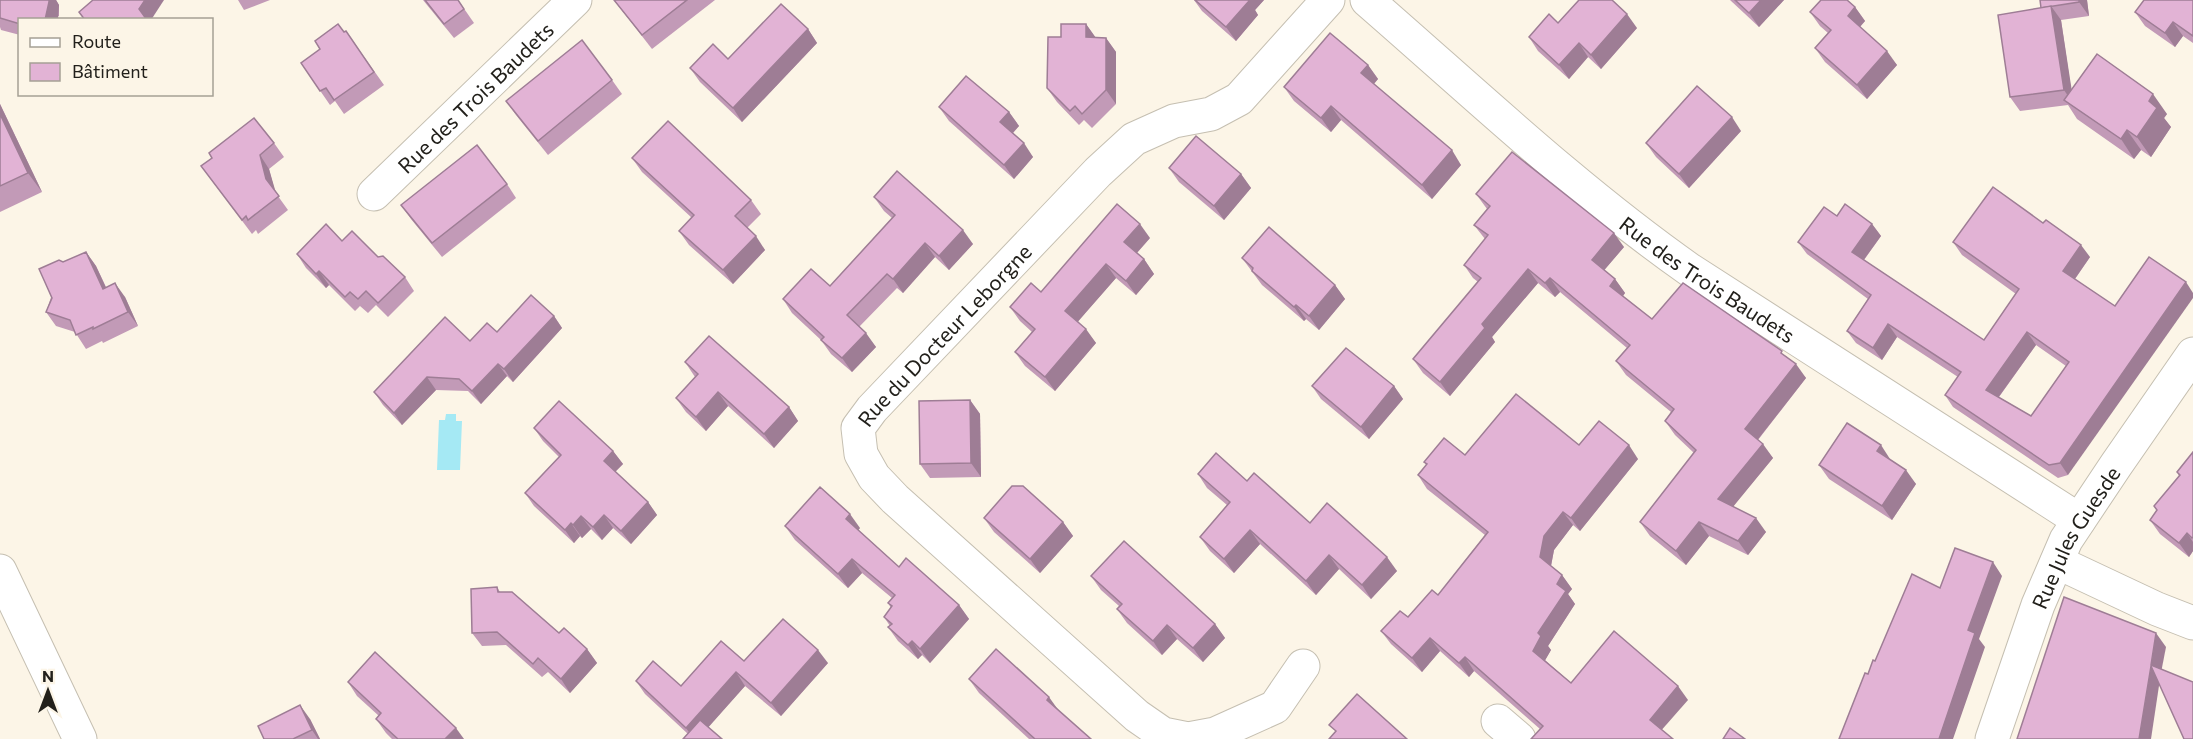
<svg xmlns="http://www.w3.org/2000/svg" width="2193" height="739" font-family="Commissioner,sans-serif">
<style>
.water{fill:#a5e9f4}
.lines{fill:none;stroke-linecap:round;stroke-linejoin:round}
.minor-casing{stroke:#c5bfb1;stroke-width:35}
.major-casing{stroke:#c5bfb1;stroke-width:35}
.minor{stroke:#fff;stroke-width:33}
.major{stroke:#fff;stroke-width:33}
.wall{fill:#c29ab7;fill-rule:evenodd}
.shaded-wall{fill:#9e7d95}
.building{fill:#e2b3d5;stroke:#9e7d95;stroke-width:1.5;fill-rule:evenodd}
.labels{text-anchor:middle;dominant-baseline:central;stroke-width:5;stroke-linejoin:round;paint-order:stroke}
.street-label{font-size:21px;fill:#22201b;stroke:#fcf5e7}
</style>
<rect width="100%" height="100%" fill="#fcf5e7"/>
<path class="water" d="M446 414H456V421H462L460 470H437L439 420H445Z"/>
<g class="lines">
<defs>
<g id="minor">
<path id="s1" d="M1367 0C1473 92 1575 189 1690 270L2079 520"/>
<path id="s2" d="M374 194 575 0"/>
<path d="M2057 562 2157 609 2193 623"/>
<path d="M0 571 80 739"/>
<path id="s3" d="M1303 666 1275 707 1215 734 1188 739 1163 734 1137 716 895 499 874 477 861 454 858 428 872 409 1098 172 1134 139 1174 121 1211 114 1239 99 1328 0"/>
<path d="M1498 721 1519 739"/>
</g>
<g id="major">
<path id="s4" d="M1992 739 2038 605 2066 540 2116 465 2193 354"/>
</g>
</defs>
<use href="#minor" class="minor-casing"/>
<use href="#major" class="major-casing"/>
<use href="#minor" class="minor"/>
<use href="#major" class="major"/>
</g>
<g class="wall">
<path d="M0 0H56L59 5V16L20 20V35L1 30 0 27Z"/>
<path d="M238 0H270L244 10Z"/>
<path d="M423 0H458L474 23 454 38Z"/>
<path d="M614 0H715L652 49Z"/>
<path d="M1194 0H1264L1255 10 1258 15 1236 41 1202 11Z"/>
<path d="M1730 0H1784L1759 27Z"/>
<path d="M2087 0 2089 16 2061 20 2071 89 2167 114 2164 118 2171 127 2151 157 2141 150 2134 159 2077 119 2068 105 2020 111 2010 97 2041 8Z"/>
<path d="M2193 0V43L2183 36 2175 47 2145 26 2135 12Z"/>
<path d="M1855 7 1865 21 1860 27 1897 65 1867 99 1825 62 1815 48 1828 33 1820 26 1810 12Z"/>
<path d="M1558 23 1637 28 1601 69 1588 57 1569 79 1538 51 1529 37Z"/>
<path d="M1086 24 1095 37 1106 38 1116 52V104L1092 128 1084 120 1079 125 1057 102 1047 88 1061 37Z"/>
<path d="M808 29 817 43 742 122 700 82 690 68 728 59Z"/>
<path d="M346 31 384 85 344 114 335 101 330 105 301 63Z"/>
<path d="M1368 65 1378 79 1374 84 1461 165 1432 199 1341 120 1331 132 1294 101 1284 87Z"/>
<path d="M612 80 622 94 548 155 516 115 506 101Z"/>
<path d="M0 104 42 192 0 212Z"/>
<path d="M939 107 1009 112 1019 126 1013 133 1033 157 1014 179 949 121Z"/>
<path d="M1741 131 1689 188 1656 157 1646 143Z"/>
<path d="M274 143 284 157 269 169 275 192 288 210 258 234 256 230 252 234 201 166 212 158Z"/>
<path d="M632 158 751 200 761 214 747 228 765 250 733 284 689 245 679 231 692 218 642 172Z"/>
<path d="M1169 168 1241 174 1251 188 1224 220 1179 182Z"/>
<path d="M507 184 516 198 442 257 411 219 401 205Z"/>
<path d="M1476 194 1624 247 1604 270 1615 279 1625 293 1623 296 1652 319 1786 356 1806 378 1758 440 1773 458 1733 506 1766 532 1748 555 1709 536 1686 565 1650 536 1640 522 1694 453 1675 435 1665 421 1671 412 1626 375 1616 361 1627 348 1560 292 1555 297 1538 283 1492 337 1495 342 1450 396 1423 373 1413 359 1478 282 1473 278 1464 265 1485 239 1474 225 1487 209Z"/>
<path d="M874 197 973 244 949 270 935 257 903 293 897 288 859 327 876 347 852 372 831 354 821 340 792 313 783 299 830 286 892 218 884 211Z"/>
<path d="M1837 216 1872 224 1881 236 1864 260 1984 340 2016 294 1962 255 1953 242 2090 257 2075 279 2068 475 2058 478 1953 407 1945 395 1958 377 1897 337 1882 360 1856 343 1847 331 1868 299 1807 254 1798 242ZM2036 345 2066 366 2031 416 1999 397Z"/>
<path d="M1150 238 1137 253 1144 259 1154 274 1136 295 1116 278 1078 321 1096 343 1055 391 1025 366 1015 352 1032 332 1020 321 1010 307Z"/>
<path d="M342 241 378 257 405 277 414 291 388 317 376 305 368 313 360 306 355 311 329 285 326 288 306 268 297 254Z"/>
<path d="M86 252 96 266 106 287 125 297 138 326 103 343 102 341 86 349 75 332 56 326 46 312 63 262Z"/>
<path d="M1242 258 1335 285 1345 299 1319 330 1306 319 1304 321 1262 285Z"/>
<path d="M554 316 562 328 513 382 507 376 481 404 468 391 436 390 402 425 383 405 374 392 470 341Z"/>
<path d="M685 362 789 407 798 421 774 448 728 406 706 431 686 412 676 398 695 377Z"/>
<path d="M1312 386H1394L1403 399 1369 439 1321 399Z"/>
<path d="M970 400 980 414 981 477 930 478 920 464Z"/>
<path d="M534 428 613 451 623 464 615 472 648 502 657 515 631 544 613 528 602 540 591 529 582 538 580 536 574 543 534 506 525 493 559 457 543 441Z"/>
<path d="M1579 445 1638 459 1580 531 1573 525 1554 550 1551 566 1562 575 1572 589 1568 594 1575 604 1548 646 1551 650 1545 660 1571 683 1688 700 1540 729 1474 671 1469 677 1440 651 1422 672 1391 644 1381 631 1408 617 1438 595 1485 535 1427 489 1418 475 1426 465 1424 462 1465 455Z"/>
<path d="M2193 452V551L2189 557 2160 534 2150 520 2157 510 2154 506 2179 476 2177 472Z"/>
<path d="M1890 460 1916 484 1892 520 1829 479 1819 465Z"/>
<path d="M1198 474 1247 481 1310 523 1397 571 1371 599 1339 569 1316 595 1260 544 1234 573 1210 551 1200 537 1227 505 1207 488Z"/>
<path d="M984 518 1063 522 1073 536 1040 573 994 532Z"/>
<path d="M785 526 860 528 858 530 899 567 959 605 969 619 930 663 922 655 918 659 898 641 888 627 890 626 884 617 891 608 888 603 892 598 862 573 848 588 795 540Z"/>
<path d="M1091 576 1215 624 1225 638 1203 662 1177 639 1162 655 1127 623 1117 609 1119 606 1101 590Z"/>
<path d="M497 587 500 592 559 633 587 649 597 663 570 693 548 672 542 677 506 645 482 646 472 633Z"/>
<path d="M744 661 828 663 781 716 745 686 708 727 688 734 645 694 636 681 681 686Z"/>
<path d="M969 679 1058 710 1091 739H1029L979 693Z"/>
<path d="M348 682 464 739H392L386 733 376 719 379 716 357 696Z"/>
<path d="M310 719 320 739H264Z"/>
</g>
<g class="shaded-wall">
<path d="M49 0H56L59 5 58 20H45Z"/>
<path d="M145 0H164L151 20H146L139 9Z"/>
<path d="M1247 0H1264L1255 10 1258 15 1236 41 1226 27Z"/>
<path d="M1761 0H1784L1759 27 1749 13Z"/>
<path d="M2079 0H2087L2089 16 2079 2Z"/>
<path d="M2051 6 2061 20 2074 105 2064 90Z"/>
<path d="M1855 7 1865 21 1857 30 1848 16Z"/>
<path d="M1627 14 1637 28 1601 69 1591 55Z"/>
<path d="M2173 22 2183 36 2175 47 2165 33Z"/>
<path d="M1086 24 1096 38 1086 37Z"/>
<path d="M808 29 817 43 742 122 733 108Z"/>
<path d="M1106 38 1116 52V104L1106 90Z"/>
<path d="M1579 43 1588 57 1569 79 1559 65Z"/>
<path d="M1887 51 1897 65 1867 99 1857 85Z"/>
<path d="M1368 65 1378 79 1371 87 1361 73Z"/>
<path d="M2153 94 2167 114 2164 118 2171 127 2151 157 2137 137 2149 101Z"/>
<path d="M0 104 42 192 28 173 0 114Z"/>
<path d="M1331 106 1341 120 1331 132 1321 118Z"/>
<path d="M1009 112 1019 126 1010 136 1000 122Z"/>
<path d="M1732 117 1741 131 1689 188 1679 174Z"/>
<path d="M2127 130 2141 150 2134 159 2121 139Z"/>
<path d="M1024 143 1033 157 1014 179 1004 165Z"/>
<path d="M1452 150 1461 165 1432 199 1422 185Z"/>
<path d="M260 155 269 169 276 193 266 179Z"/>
<path d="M1241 174 1251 188 1224 220 1214 206Z"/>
<path d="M1140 224 1150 238 1134 256 1124 242Z"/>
<path d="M1872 224 1881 236 1860 265 1852 252Z"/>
<path d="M963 230 973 244 949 270 939 256Z"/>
<path d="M1614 233 1624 247 1601 274 1592 260Z"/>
<path d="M756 236 765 250 733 284 723 270Z"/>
<path d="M925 243 935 257 903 293 893 279Z"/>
<path d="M2081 245 2090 257 2072 283 2063 271Z"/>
<path d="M86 252 96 266 113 303 103 289Z"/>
<path d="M1144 259 1154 274 1136 295 1126 281Z"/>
<path d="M1106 264 1116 278 1075 325 1065 311Z"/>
<path d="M1528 269 1538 283 1492 337 1495 342 1450 396 1440 382 1482 324Z"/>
<path d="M319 271 329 285 326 288 316 274Z"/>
<path d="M1550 278 1560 292 1555 297 1545 283Z"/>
<path d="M1615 279 1625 293 1620 300 1610 286Z"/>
<path d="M2186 282 2193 293V298L2068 475 2060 463Z"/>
<path d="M115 283 125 297 138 326 128 312Z"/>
<path d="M1335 285 1345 299 1319 330 1309 316Z"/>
<path d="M1296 305 1306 319 1304 321 1294 307Z"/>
<path d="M554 316 562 328 513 382 504 369Z"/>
<path d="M1888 324 1897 337 1882 360 1873 348Z"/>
<path d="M1086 329 1096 343 1055 391 1045 377Z"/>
<path d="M2027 332 2036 345 1995 402 1986 390Z"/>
<path d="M866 333 876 347 852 372 842 358Z"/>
<path d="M498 364 507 376 481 404 472 391Z"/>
<path d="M1796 364 1806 378 1755 443 1745 429Z"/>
<path d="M427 377 436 390 402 425 394 413Z"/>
<path d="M1394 386 1403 399 1369 439 1361 427Z"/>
<path d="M718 392 728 406 706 431 696 417Z"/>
<path d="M970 400 980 414 981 477 971 463Z"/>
<path d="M789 407 798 421 774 448 764 434Z"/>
<path d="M1763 444 1773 458 1728 513 1718 499Z"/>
<path d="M1629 445 1638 459 1580 531 1571 518Z"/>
<path d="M1881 445 1890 459 1877 451Z"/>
<path d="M613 451 623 464 613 474 604 461Z"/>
<path d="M1906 470 1916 484 1892 520 1882 506Z"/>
<path d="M648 502 657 515 631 544 621 531Z"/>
<path d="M1563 512 1573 525 1554 550 1550 571 1540 557 1544 536Z"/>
<path d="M850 514 860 528 856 533 846 519Z"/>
<path d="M604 515 613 528 602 540 593 527Z"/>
<path d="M581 516 591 529 582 538 573 525Z"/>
<path d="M1756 518 1766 532 1748 555 1738 541Z"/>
<path d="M1063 522 1073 536 1040 573 1030 559Z"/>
<path d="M1699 522 1709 536 1686 565 1676 551Z"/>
<path d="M571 523 580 536 574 543 565 530Z"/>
<path d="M1250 530 1260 544 1234 573 1224 559Z"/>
<path d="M2187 533 2193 542V551L2189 557 2179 543Z"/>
<path d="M1329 555 1339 569 1316 595 1306 581Z"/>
<path d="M1387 557 1397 571 1371 599 1362 585Z"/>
<path d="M852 559 862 573 848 588 838 574Z"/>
<path d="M1993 562 2002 576 1979 639 1985 647 1953 739H1939L1968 630Z"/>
<path d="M1562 575 1572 589 1568 594 1575 604 1548 646 1551 650 1543 664 1533 651 1538 633 1557 584Z"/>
<path d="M959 605 969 619 930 663 920 649Z"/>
<path d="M1215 624 1225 638 1203 662 1193 648Z"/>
<path d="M1167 625 1177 639 1162 655 1153 641Z"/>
<path d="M2156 633 2166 647 2160 678 2151 665Z"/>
<path d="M1430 638 1440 651 1422 672 1412 658Z"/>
<path d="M912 641 922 655 918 659 908 645Z"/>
<path d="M587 649 597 663 570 693 561 679Z"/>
<path d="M818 650 828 663 781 716 771 703Z"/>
<path d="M1465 657 1474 671 1469 677 1459 663Z"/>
<path d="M2151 666 2160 679 2151 739H2139Z"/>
<path d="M736 672 745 686 698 739H694L686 728Z"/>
<path d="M1678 686 1688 700 1659 733 1650 720Z"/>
<path d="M1049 697 1059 711 1047 700Z"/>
<path d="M300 705 310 719 320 739H318L312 730Z"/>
<path d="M456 728 464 739H445Z"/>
</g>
<g class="building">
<path d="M0 0H49V2L45 20H20V24L0 18Z"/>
<path d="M93 0H145L139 9 147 20H85L79 12Z"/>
<path d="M425 0H458L464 9 444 24Z"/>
<path d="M614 0H687L642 35Z"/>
<path d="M1195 0H1248L1249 1 1226 27Z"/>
<path d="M1579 0H1612L1627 14 1591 55 1579 43 1559 65 1529 37 1549 14 1558 23Z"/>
<path d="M1735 0H1761L1749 13Z"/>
<path d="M1821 0H1847L1855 7 1848 16 1887 51 1857 85 1815 48 1831 30 1810 12Z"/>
<path d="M2040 0H2079V2L2041 8Z"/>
<path d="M2144 0H2193V36L2173 22 2165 33 2135 12Z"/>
<path d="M781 4 808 29 733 108 690 68 713 44 728 59Z"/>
<path d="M2051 6 2064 90 2010 97 1998 15Z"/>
<path d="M338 24 344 32 346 31 374 72 334 100 326 88 320 91 301 63 320 49 315 41Z"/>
<path d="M1061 24H1086V37L1106 38V90L1082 114 1075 106 1070 111 1047 88 1048 37H1061Z"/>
<path d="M1330 33 1368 65 1361 73 1452 150 1422 185 1331 106 1321 118 1284 87Z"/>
<path d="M582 40 612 80 538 141 506 101Z"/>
<path d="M2097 54 2153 94 2149 101 2157 108 2137 137 2127 130 2121 139 2064 100Z"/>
<path d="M966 76 1009 112 1000 122 1024 143 1004 165 939 107Z"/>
<path d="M1697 86 1732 117 1679 174 1646 143Z"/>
<path d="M0 114 28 173 0 186Z"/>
<path d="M254 118 274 143 260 155 266 179 279 196 248 220 246 216 242 220 201 166 212 158 209 153Z"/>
<path d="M668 121 751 200 735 216 756 236 723 270 679 231 694 215 632 158Z"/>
<path d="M1196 136 1241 174 1214 206 1169 168Z"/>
<path d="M477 145 507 184 432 243 401 205Z"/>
<path d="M1512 152 1614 233 1592 260 1615 279 1610 286 1652 319 1683 283 1782 351 1781 353 1796 364 1745 429 1763 444 1718 499 1756 518 1738 541 1699 522 1676 551 1640 522 1696 450 1665 421 1674 409 1616 361 1630 345 1550 278 1545 283 1528 269 1482 324 1485 328 1440 382 1413 359 1481 278 1464 265 1488 235 1474 225 1490 206 1476 194Z"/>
<path d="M897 171 963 230 939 256 925 243 893 279 887 274 847 315 866 333 842 358 821 340 824 337 783 299 811 269 830 286 895 215 874 197Z"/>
<path d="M1993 187 2043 223 2046 220 2081 245 2063 271 2115 306 2149 257 2186 282 2060 463 2049 465 1945 395 1961 372 1888 324 1873 348 1847 331 1871 295 1798 242 1824 207 1837 216 1845 204 1872 224 1852 252 1984 340 2019 289 1953 242ZM2027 332 2069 362 2031 416 1986 390Z"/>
<path d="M1117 204 1140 224 1124 242 1144 259 1126 281 1106 264 1065 311 1086 329 1045 377 1015 352 1035 329 1010 307 1031 283 1041 292Z"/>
<path d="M326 224 342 241 352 231 378 257 383 256 405 277 378 303 366 291 358 299 350 292 345 297 319 271 316 274 297 254Z"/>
<path d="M1269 227 1335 285 1309 316 1296 305 1294 307 1252 271 1253 268 1242 258Z"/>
<path d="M86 252 103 289 115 283 128 312 93 329V327L76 335 70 320 46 312 52 298 39 269 59 260 63 262Z"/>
<path d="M531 295 554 316 504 369 498 364 472 391 459 379 427 377 394 413 374 392 445 317 470 341 487 323 497 332Z"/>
<path d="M709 336 789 407 764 434 718 392 696 417 676 398 698 374 685 362Z"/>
<path d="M1346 348 1394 386 1361 427 1312 386Z"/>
<path d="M1516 394 1579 445 1599 421 1629 445 1571 518 1563 512 1544 536 1540 557 1562 575 1557 584 1566 591 1538 633 1541 636 1533 651 1571 683 1614 631 1678 686 1650 720 1673 739H1531L1543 726 1465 657 1459 663 1430 638 1412 658 1381 631 1400 611 1408 617 1432 590 1438 595 1488 532 1418 475 1427 464 1424 462 1444 438 1465 455Z"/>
<path d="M970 400 971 463 920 464 919 401Z"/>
<path d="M559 401 613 451 604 461 648 502 621 531 604 515 593 527 581 516 573 525 571 523 565 530 525 493 561 455 534 428Z"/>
<path d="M1847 423 1881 445 1877 451 1906 470 1882 506 1819 465Z"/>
<path d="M2193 452V537L2192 538 2187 533 2179 543 2150 520 2157 510 2154 506 2180 475 2177 472Z"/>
<path d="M1216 453 1247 481 1254 473 1310 523 1327 503 1387 557 1362 585 1329 555 1306 581 1250 530 1224 559 1200 537 1230 502 1198 474Z"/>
<path d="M1012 486H1023L1063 522 1030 559 984 518Z"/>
<path d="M820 487 850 514 846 519 899 567 906 558 959 605 920 649 912 641 908 645 888 627 892 624 884 617 892 606 888 603 895 595 852 559 838 574 785 526Z"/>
<path d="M1124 541 1215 624 1193 648 1167 625 1153 641 1117 609 1122 604 1091 576Z"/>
<path d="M1955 548 1993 562 1968 630 1975 633 1939 739H1839L1865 673 1868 674 1873 660 1875 661 1912 574 1940 588Z"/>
<path d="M497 587 498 592H512L559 633 564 628 587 649 561 679 538 658 533 664 497 632 472 633 471 589Z"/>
<path d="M2064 597 2156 633 2151 665 2193 682V739H2184L2151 666 2139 739H2017Z"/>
<path d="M783 619 818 650 771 703 736 672 686 728 636 681 653 661 681 686 721 641 744 661Z"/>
<path d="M996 649 1049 697 1047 700 1091 739H1035L969 679Z"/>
<path d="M375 652 456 728 445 739H398L376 719 381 713 348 682Z"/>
<path d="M1357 694 1407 739H1329L1336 731 1329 725Z"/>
<path d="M300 705 312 730 293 739H264L258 726Z"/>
<path d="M700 720 722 739H683Z"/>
<path d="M1730 728 1745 739H1723Z"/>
</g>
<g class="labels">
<g class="street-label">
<text stroke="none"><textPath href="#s2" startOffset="140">Rue des Trois Baudets</textPath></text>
<text stroke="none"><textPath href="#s1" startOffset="441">Rue des Trois Baudets</textPath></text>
<text stroke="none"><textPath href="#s3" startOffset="735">Rue du Docteur Leborgne</textPath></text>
<text stroke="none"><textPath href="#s4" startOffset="219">Rue Jules Guesde</textPath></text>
</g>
</g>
<rect x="18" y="18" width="195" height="78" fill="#fcf5e7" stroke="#a5a095" stroke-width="1.5"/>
<rect x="30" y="38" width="30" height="9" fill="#ffffff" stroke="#a5a095" stroke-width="1.5"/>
<text x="72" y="48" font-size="18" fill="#22201b">Route</text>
<rect x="30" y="63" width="30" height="18" fill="#e2b3d5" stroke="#a5a095" stroke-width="1.5"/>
<text x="72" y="78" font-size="18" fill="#22201b">Bâtiment</text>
<g transform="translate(48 691)" stroke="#fcf5e7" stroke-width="4.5" paint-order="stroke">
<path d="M0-4.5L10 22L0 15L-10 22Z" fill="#22201b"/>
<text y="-9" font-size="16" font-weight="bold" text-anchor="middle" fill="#22201b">N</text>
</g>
</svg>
